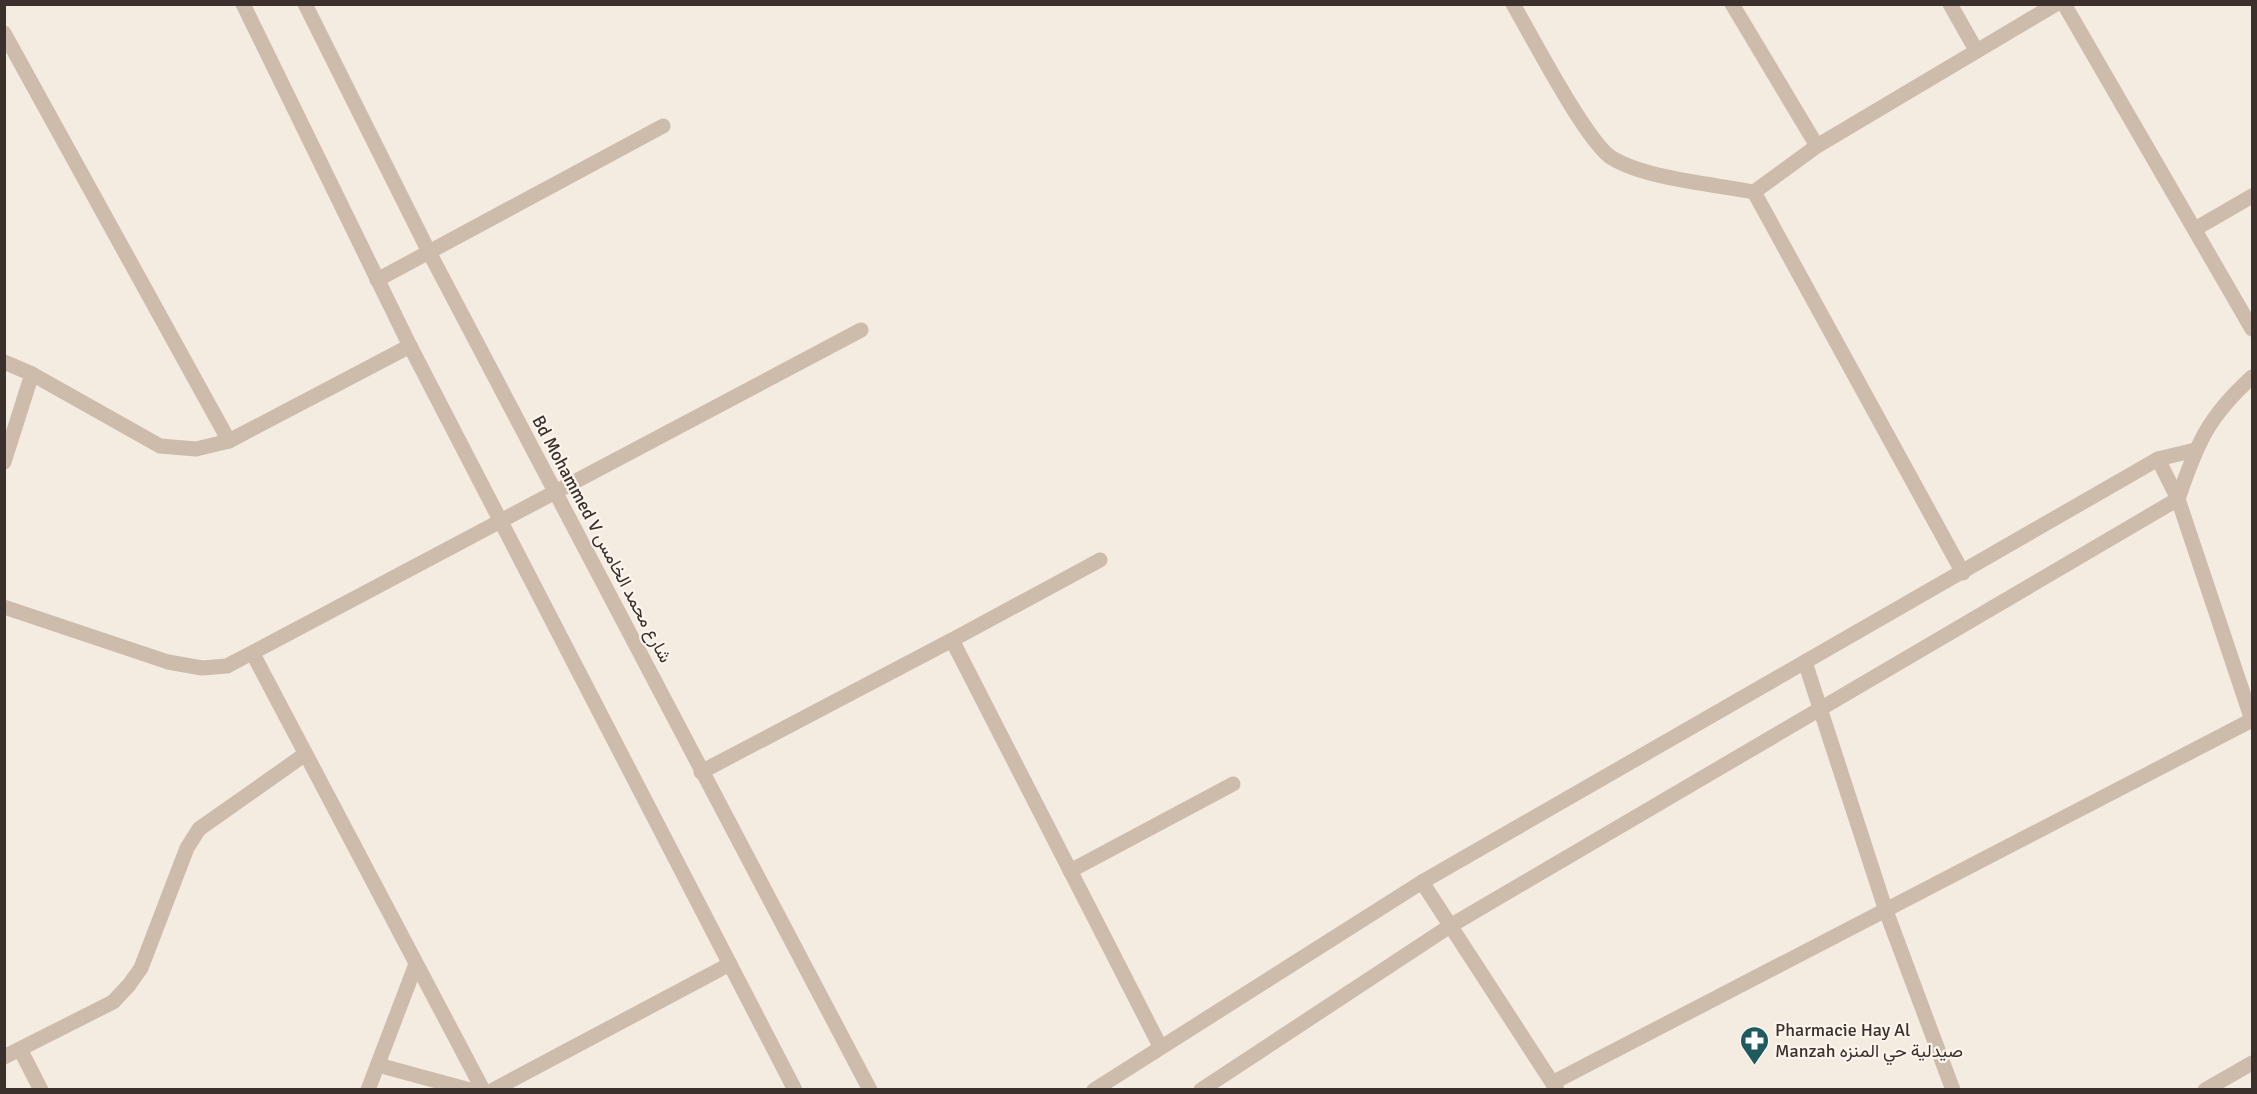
<svg xmlns="http://www.w3.org/2000/svg" width="2257" height="1094" font-family="Signika,Vazirmatn,sans-serif">
<style>
.lines{fill:none;stroke-linecap:round;stroke-linejoin:round}
.minor{stroke:#cdbbac;stroke-width:15}
.tertiary{stroke:#cdbbac;stroke-width:15}
.labels{text-anchor:middle;dominant-baseline:central;stroke-width:4.5;stroke-linejoin:round;paint-order:stroke}
.street-label{font-size:18px;fill:#3b302b;stroke:#fbf5ee}
.poi-label{font-size:18px;fill:#3b302b;stroke:#fbf5ee;text-anchor:start}
</style>
<rect width="100%" height="100%" fill="#f4ebe1"/>
<g class="lines">
<g class="minor">
<path d="M1513 4C1531 35 1587 143 1612 158 1647 179 1713 184 1754 192L1817 146 2056 4"/>
<path d="M1732 4 1817 146"/>
<path d="M1950 4 1976 50"/>
<path d="M2064 4 2252 329"/>
<path d="M4 33 229 441"/>
<path d="M1754 192 1963 573"/>
<path d="M2195 229 2252 196"/>
<path d="M377 280 663 126"/>
<path d="M4 362 32 374 160 446 196 449 229 441 410 346"/>
<path d="M2158 459 2195 450"/>
<path d="M4 462 32 374"/>
<path d="M2178 499C2197 443 2208 417 2252 377"/>
<path d="M4 607 168 662 202 668 227 666 861 330"/>
<path d="M952 640 1100 560"/>
<path d="M253 654 483 1090"/>
<path d="M1805 662 1886 911 1953 1090"/>
<path d="M701 772 952 640 1160 1046"/>
<path d="M1070 871 1233 784"/>
<path d="M1422 882 1557 1090"/>
<path d="M21 1051 41 1090"/>
<path d="M4 1057 113 1002 129 985 141 968 187 848 199 829 304 755"/>
<path d="M378 1065 470 1090"/>
<path d="M1554 1082 2252 720"/>
<path d="M368 1090 416 964"/>
<path d="M493 1090 730 964"/>
<path d="M2205 1090 2252 1063"/>
</g>
<g class="tertiary">
<path d="M243 4 410 346 795 1090"/>
<path d="M305 4 429 252 870 1090"/>
<path d="M1094 1090 1422 882 2158 459 2178 499 2252 720"/>
<path d="M1201 1090 1450 926 2178 499"/>
</g>
</g>
<defs>
<symbol id="pharmacy-pin" viewBox="-11 -11 22 30"><path d="M0 17L-7.5 6A9.5 9.5 0 1 1 7.5 6Z" fill="#1f5a5e" stroke="#fbf5ee"/><path d="M-2-6h4v4h4v4h-4v4h-4v-4h-4v-4h4Z" fill="#fff"/></symbol>
</defs>
<g fill-rule="evenodd">
<use href="#pharmacy-pin" x="1738" y="1024" width="33" height="45"/>
</g>
<g class="labels">
<g class="street-label">
<text transform="translate(602 539) rotate(62)">Bd Mohammed V شارع محمد الخامس</text>
</g>
<g class="poi-label">
<text x="1775" y="1030">Pharmacie Hay Al<tspan x="1775" dy="21">Manzah صيدلية حي المنزه</tspan></text>
</g>
</g>
<rect width="2257" height="1094" fill="none" stroke="#3b302b" stroke-width="12"/>
</svg>
